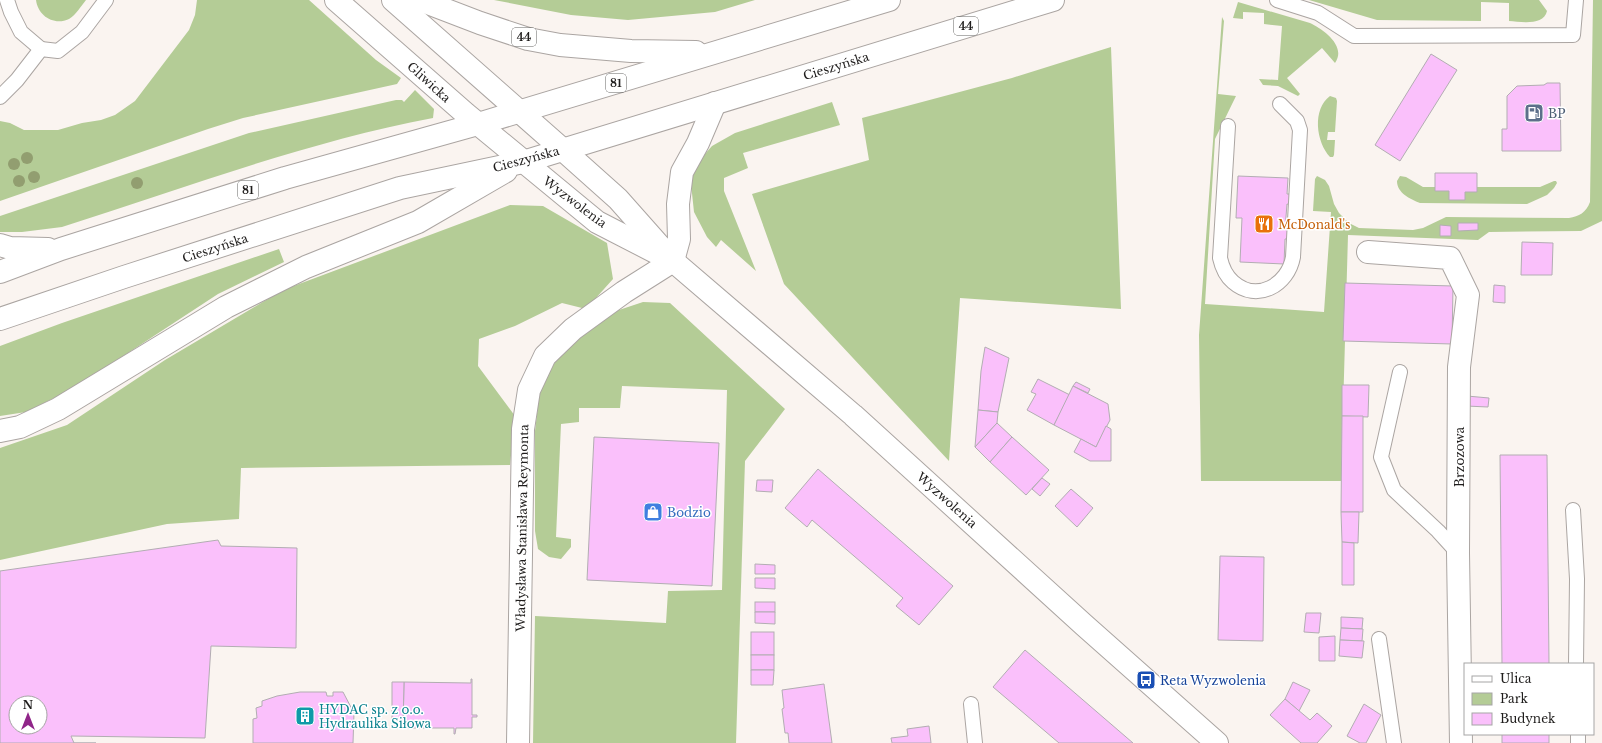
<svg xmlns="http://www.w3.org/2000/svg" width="1602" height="743" font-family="'Libre Baskerville',serif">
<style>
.green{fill:#b4cc96}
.building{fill:#fac0fb;stroke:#b2adb2;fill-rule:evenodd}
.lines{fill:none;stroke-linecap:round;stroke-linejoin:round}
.service-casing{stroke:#aba5a2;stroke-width:16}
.minor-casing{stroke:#aba5a2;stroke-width:24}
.tertiary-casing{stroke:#aba5a2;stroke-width:24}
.primary-casing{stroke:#aba5a2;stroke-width:24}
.service{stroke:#fff;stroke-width:14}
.minor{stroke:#fff;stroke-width:22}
.tertiary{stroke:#fff;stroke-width:22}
.primary{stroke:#fff;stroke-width:22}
.tree{fill:#929e70}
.labels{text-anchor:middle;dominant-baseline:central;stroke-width:3;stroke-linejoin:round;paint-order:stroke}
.shield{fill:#fff;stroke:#636261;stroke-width:1}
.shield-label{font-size:11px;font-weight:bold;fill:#201e1d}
.street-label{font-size:12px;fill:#201e1d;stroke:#fff}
.service-label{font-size:12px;fill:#4e5e75;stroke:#fff;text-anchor:start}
.food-label{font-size:12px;fill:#c56008;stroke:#fff;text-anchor:start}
.shop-label{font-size:12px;fill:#366cbe;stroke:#fff;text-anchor:start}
.transit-label{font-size:12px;fill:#164399;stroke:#fff;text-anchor:start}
.culture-label{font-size:12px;fill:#0d838f;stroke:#fff;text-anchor:start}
</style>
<rect width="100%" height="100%" fill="#faf4f0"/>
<g class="green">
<path d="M36 0H86C81 6 76 15 69 19 54 26 38 16 36 0Z"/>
<path d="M197 0H309L376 60 401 78 397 84 243 118 208 129 0 201V121L10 123 24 130H58L82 123 101 120 115 115 135 101 189 30 195 15Z"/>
<path d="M494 0H755L715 12 628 20 571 15Z"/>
<path d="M1309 0H1539L1547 11C1544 26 1521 22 1509 21V3L1481 2V21L1377 20Z"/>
<path d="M1593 0H1602V221L1581 231 1489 232 1478 240 1348 235 1341 481H1201L1199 335 1222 17 1224 21 1218 94 1236 96 1215 139 1205 304 1324 312 1331 212 1313 211 1315 179 1317 176 1325 180 1329 186 1334 204 1339 213 1349 223 1359 228 1413 230 1423 228 1446 217 1569 218C1579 216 1586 213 1590 202Z"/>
<path d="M1238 2 1310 23C1323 29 1347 46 1335 63L1322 48 1287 78 1300 94 1298 96 1278 86 1263 85 1259 79 1278 80 1282 26 1264 24V13L1243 12V19L1233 18Z"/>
<path d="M1111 47 1121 309 960 298 949 461 784 284 752 194 869 160 862 118 1012 78Z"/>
<path d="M415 90 434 109 433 118C306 142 185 188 62 227L22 232H0V216L249 133 396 100H402L404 102Z"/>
<path d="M1330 96 1336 98 1337 101 1335 132H1328L1327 140H1335L1334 155 1333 157H1330C1316 142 1312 109 1330 96Z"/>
<path d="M832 102 840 125 743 153 748 168 724 178V191L756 271 721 240 716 247 707 237 694 212 691 184 696 164 712 146 735 133Z"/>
<path d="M1400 176 1406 177 1423 187H1435V191H1449V200H1465V192H1477V187H1540L1554 181H1556L1557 183 1554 188 1547 195 1527 204 1420 203C1410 199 1397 193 1397 181Z"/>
<path d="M510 205 543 206 607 243 613 279 586 309 562 303 515 326 479 339 478 366 515 416 510 465 241 468 239 519 167 524 0 560V448L67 425 165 360 283 290Z"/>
<path d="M279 249 284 262 218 294 76 387 26 412 0 416V346L62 323Z"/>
<path d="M643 302 670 303 785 409 745 461 736 743H533L535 616 666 623 668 591 722 590 727 390 622 386 620 408H579V422L561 424 556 537 571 539V547L561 559 549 557 538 549 535 531V431L540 388 555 362 601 316Z"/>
</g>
<g class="building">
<path d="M1431 54 1457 70 1400 161 1375 145Z"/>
<path d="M1547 83H1560L1561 151H1502V129H1507V96L1517 86 1544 85Z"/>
<path d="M1435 173H1477V192H1465V200H1449V191H1435Z"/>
<path d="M1238 176 1288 178 1287 194H1292L1291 205 1287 204 1285 229H1291L1290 239H1285L1284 264 1240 262 1242 218H1236Z"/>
<path d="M1458 223H1478V230L1458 231Z"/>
<path d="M1440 225 1451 226V236H1440Z"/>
<path d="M1522 242 1553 243 1552 275H1521Z"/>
<path d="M1345 283 1453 286 1452 344 1343 341Z"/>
<path d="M1494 285 1505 286V303L1493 302Z"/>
<path d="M985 347 1009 358 998 412 978 410 981 371Z"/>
<path d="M1038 379 1070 395 1054 425 1027 410 1036 394 1031 392Z"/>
<path d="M1076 382 1090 389 1088 393 1073 386Z"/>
<path d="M1342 385H1369L1368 417 1342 416Z"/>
<path d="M1073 386 1108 404 1110 420 1096 447 1054 425Z"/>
<path d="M1467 396 1489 398 1488 407 1466 406Z"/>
<path d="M978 410 998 412 997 423 975 447Z"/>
<path d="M1342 416H1363V512H1341Z"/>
<path d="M997 423 1012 437 990 462 975 447Z"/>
<path d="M1106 426 1111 429V461H1090L1074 452 1081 439 1096 447Z"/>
<path d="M594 437 719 443 712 586 587 580Z"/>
<path d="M1012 437 1049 470 1026 495 990 462Z"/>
<path d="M1500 455H1547L1549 664H1502Z"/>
<path d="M818 469 953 586 919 625 896 606 903 598 812 520 807 527 785 508Z"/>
<path d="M1042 478 1050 484 1040 496 1032 489Z"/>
<path d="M757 480H773L772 492 756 491Z"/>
<path d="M1071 489 1093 508 1077 527 1055 506Z"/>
<path d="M1341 512H1359L1358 543 1342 542Z"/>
<path d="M218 540 221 546 297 548 296 648 211 646 205 738 71 736 74 743H96H0V571ZM16 703H40V727H16Z"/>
<path d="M1342 542 1354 543V585H1342Z"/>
<path d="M1220 556 1264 557 1263 641 1218 640Z"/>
<path d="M755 564 775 565V574H755Z"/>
<path d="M755 578H775V589L755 588Z"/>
<rect x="755" y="602" width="20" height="10"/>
<path d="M755 612H775V624L755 623Z"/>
<path d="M1306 613H1321L1319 633 1304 632Z"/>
<path d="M1341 617 1363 618 1362 629 1341 628Z"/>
<path d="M1341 628 1363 629 1362 641 1340 640Z"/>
<rect x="751" y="632" width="23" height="23"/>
<path d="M1335 636V661H1319V637Z"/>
<path d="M1340 640 1364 641 1362 658 1339 656Z"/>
<path d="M1025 650 1133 743H1059L993 687Z"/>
<rect x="751" y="655" width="23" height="15"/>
<path d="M751 670H774L773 685H751Z"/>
<path d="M471 679H472V715H477V717H472V728H456L455 734H454V728H403L404 682 471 683Z"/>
<path d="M392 682H404L403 728H392Z"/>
<path d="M1293 682 1310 690 1299 711 1285 699Z"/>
<path d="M824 684 832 743H789L788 733H785L782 709 784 708 782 690Z"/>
<path d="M300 692H326L327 696H333V692H343L354 713 353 743H253V719L257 718 256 708 262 706V701L277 696Z"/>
<path d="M1285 699 1310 720 1317 713 1332 726 1317 743H1301L1270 715Z"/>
<path d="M1364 704 1381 715 1366 743H1360L1347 736Z"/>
<path d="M929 726 931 743H892L891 738 908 736 907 729Z"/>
<rect x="1502" y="734" width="47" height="9"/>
</g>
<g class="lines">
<defs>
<g id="service">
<path d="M7 0 11 12 21 32 41 49"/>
<path d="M1277 0 1318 13 1354 36 1573 35 1576 0"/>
<path d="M0 97 17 80 41 49 58 51 82 32 106 0"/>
<path d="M1228 126 1220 258C1222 267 1226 276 1233 282 1257 303 1288 285 1293 257L1300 130 1297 121 1280 104"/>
<path d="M1400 372 1381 457 1394 490 1438 531 1458 553"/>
<path d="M1573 510 1577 579 1576 664"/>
<path d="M1379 639 1394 743"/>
<path d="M971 704 975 743"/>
<path d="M1578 743V734"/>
</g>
<g id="minor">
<path d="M1368 252 1450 258 1468 295 1459 367 1458 553 1461 743"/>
<path d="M518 743 523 429 529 390 545 356 573 329 624 292 673 261"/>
</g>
<g id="tertiary">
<path d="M336 0 466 114 597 222 663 256"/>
<path d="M562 149 618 199 673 261 853 415 1084 625 1217 743"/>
<path d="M673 261 679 239 678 204 682 172 698 143 715 103"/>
</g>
<g id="primary">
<path d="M393 0 562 149"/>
<path d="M420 0 480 23 528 39 560 45 631 51 696 52"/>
<path d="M0 245 10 248 48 249"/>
<path d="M0 272 61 249 285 178 478 124 889 0"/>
<path d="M0 319 124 277 400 188 523 162 1053 0"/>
<path d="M0 431 20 427 58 409 226 307 306 267 418 222 506 171"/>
</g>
</defs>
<use href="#service" class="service-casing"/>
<use href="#minor" class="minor-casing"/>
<use href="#tertiary" class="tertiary-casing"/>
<use href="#primary" class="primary-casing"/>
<use href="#service" class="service"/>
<use href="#minor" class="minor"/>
<use href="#tertiary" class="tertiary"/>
<use href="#primary" class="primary"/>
</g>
<g class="tree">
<circle cx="27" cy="158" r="6"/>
<circle cx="14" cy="164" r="6"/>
<circle cx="34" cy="177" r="6"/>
<circle cx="19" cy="181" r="6"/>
<circle cx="137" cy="183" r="6"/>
</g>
<defs>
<symbol id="fuel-square" viewBox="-11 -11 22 22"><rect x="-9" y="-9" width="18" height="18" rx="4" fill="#5c6f8a" stroke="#fff"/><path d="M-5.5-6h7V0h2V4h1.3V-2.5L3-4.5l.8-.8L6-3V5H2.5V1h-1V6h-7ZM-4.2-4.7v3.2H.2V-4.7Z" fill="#fff"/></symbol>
<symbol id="restaurant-square" viewBox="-11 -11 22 22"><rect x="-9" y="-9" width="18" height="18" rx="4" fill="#e8710a" stroke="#fff"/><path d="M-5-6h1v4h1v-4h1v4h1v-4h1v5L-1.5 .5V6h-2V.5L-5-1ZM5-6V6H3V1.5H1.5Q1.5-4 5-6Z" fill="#fff"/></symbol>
<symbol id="shop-square" viewBox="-11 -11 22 22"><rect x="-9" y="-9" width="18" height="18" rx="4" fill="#3f7fe0" stroke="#fff"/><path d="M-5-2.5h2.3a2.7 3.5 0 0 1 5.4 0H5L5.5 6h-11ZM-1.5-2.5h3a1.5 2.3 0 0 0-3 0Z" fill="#fff"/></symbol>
<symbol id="bus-square" viewBox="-11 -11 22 22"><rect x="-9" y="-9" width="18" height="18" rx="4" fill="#1a4fb4" stroke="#fff"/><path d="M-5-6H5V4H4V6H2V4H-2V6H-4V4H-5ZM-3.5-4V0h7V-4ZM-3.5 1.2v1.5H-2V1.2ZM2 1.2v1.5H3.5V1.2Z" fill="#fff"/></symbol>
<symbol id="building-square" viewBox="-11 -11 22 22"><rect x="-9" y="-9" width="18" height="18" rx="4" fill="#0f9aa8" stroke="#fff"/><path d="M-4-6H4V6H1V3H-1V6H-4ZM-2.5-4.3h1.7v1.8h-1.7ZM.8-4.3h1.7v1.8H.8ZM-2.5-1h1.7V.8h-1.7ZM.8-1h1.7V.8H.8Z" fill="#fff"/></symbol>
</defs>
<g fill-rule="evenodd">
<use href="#fuel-square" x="1523" y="102" width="22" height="22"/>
<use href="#restaurant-square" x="1253" y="213" width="22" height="22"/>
<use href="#shop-square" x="642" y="501" width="22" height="22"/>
<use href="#bus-square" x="1135" y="669" width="22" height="22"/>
<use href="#building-square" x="294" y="705" width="22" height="22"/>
</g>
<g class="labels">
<g class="shield">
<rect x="954" y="17" width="24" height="18" rx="3"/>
<rect x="512" y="28" width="24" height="18" rx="3"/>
<rect x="606" y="74" width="20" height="18" rx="3"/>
<rect x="238" y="181" width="20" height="18" rx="3"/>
</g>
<g class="shield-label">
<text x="966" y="26">44</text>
<text x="524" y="37">44</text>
<text x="616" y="83">81</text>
<text x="248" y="190">81</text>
</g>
<g class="street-label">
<text transform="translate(836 66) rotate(-17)">Cieszyńska</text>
<text transform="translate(429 82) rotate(42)">Gliwicka</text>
<text transform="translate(526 159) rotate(-15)">Cieszyńska</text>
<text transform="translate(575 202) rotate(37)">Wyzwolenia</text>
<text transform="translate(215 248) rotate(-18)">Cieszyńska</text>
<text transform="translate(1459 457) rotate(-90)">Brzozowa</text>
<text transform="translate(947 500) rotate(42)">Wyzwolenia</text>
<text transform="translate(522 528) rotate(-89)">Władysława Stanisława Reymonta</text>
</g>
<g class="service-label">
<text x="1548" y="113">BP</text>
</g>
<g class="food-label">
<text x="1278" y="224">McDonald's</text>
</g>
<g class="shop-label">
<text x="667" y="512">Bodzio</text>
</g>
<g class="transit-label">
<text x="1160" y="680">Reta Wyzwolenia</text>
</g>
<g class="culture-label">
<text x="319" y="709">HYDAC sp. z o.o.<tspan x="319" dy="14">Hydraulika Siłowa</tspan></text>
</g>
</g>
<rect x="1464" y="663" width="130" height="72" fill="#ffffff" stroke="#a6a5a5"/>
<rect x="1472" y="676" width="20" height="6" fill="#ffffff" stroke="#a6a5a5"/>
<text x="1500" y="683" font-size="12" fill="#201e1d">Ulica</text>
<rect x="1472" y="693" width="20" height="12" fill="#b4cc96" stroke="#a6a5a5"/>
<text x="1500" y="703" font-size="12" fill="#201e1d">Park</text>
<rect x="1472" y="713" width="20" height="12" fill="#fac0fb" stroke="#a6a5a5"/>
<text x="1500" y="723" font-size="12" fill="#201e1d">Budynek</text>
<g transform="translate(28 715)"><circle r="19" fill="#ffffff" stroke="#a6a5a5"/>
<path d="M0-3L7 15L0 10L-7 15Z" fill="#902589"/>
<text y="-6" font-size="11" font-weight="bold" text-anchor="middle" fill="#201e1d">N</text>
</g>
</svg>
